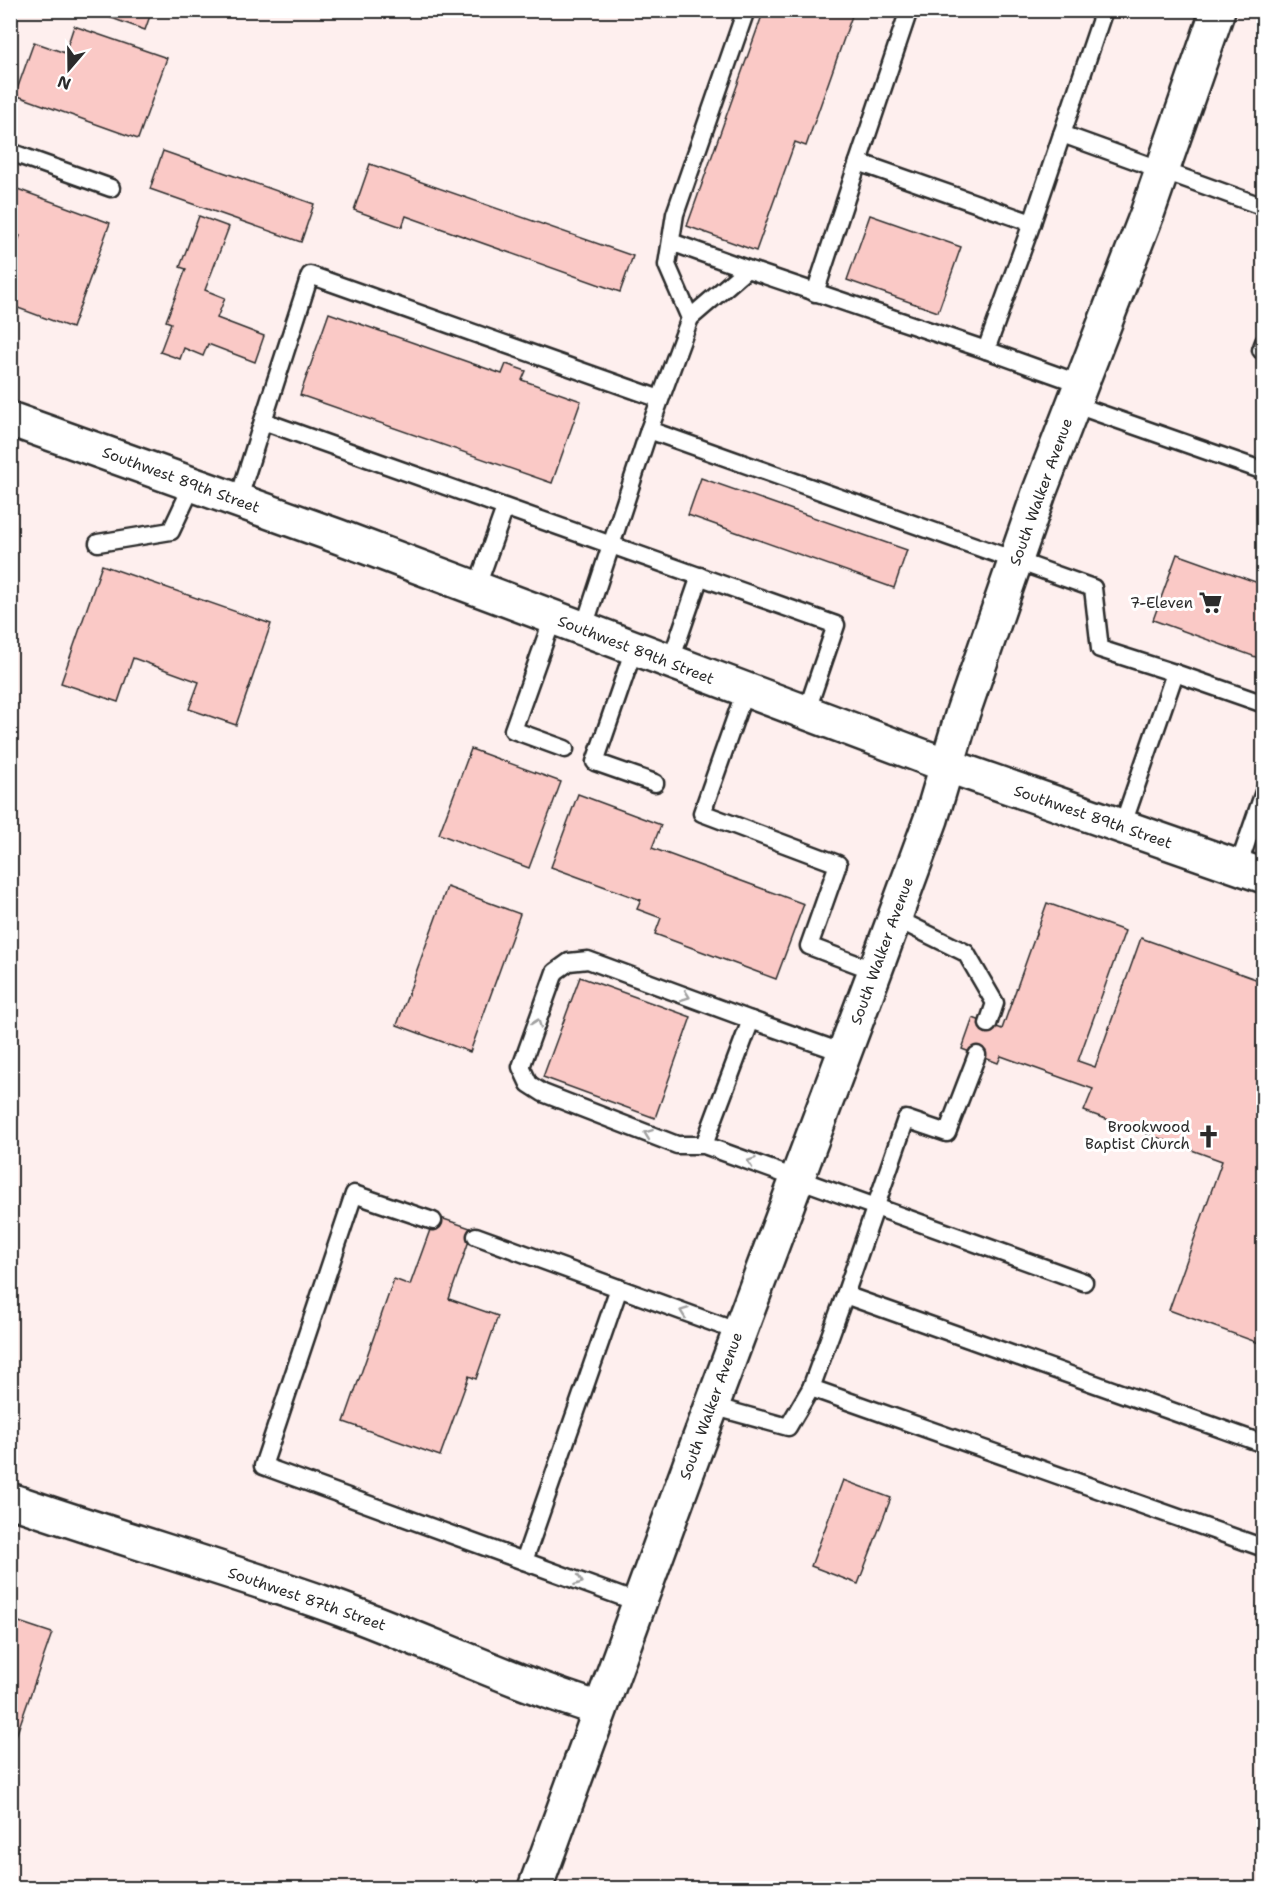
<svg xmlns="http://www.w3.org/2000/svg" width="1274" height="1899" font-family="'Shantell Sans',sans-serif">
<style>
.building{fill:#fac9c6;stroke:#2b2b2b;stroke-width:1.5}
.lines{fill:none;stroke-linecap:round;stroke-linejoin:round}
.lane-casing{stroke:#2b2b2b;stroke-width:21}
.street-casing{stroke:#2b2b2b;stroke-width:38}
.secondary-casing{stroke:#2b2b2b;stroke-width:38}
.lane{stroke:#fff;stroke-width:16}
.street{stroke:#fff;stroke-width:33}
.secondary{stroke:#fff;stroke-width:33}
.oneway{stroke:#a0a0a0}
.labels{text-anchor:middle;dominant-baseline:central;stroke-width:6;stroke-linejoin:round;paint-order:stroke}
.street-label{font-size:15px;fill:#2b2b2b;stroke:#fff}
.poi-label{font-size:15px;fill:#2b2b2b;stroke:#fff;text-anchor:end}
</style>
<rect width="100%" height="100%" fill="#feefee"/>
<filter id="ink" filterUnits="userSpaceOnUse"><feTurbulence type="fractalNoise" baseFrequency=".0167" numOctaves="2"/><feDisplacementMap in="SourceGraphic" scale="12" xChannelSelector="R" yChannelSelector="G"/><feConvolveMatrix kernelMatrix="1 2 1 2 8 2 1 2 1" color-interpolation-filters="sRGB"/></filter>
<g filter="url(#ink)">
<g class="building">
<path d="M89 10H152L145 30Z"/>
<path d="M764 10H854L806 146 795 142 756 251 687 226Z"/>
<path d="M74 26 167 58 138 139 15 95 34 42 65 53Z"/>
<path d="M163 151 314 204 301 242 150 189Z"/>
<path d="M370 164 633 256 620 292 406 216 402 227 354 210Z"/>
<path d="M12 187 110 223 72 328 10 305V261L20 236 10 232Z"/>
<path d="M870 215 961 247 938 312 847 280Z"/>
<path d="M199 216 229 227 205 290 225 298 217 318 264 336 255 362 208 344 203 356 184 348 180 359 160 352 171 323 166 321 186 269 180 267Z"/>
<path d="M329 313 502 374 506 364 526 371 522 380 581 401 552 483 300 395Z"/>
<path d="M701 478 907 550 894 588 688 515Z"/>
<path d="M1177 554 1264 585V660L1153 620Z"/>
<path d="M102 565 271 624 236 725 189 709 199 682 133 658 118 702 61 683Z"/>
<path d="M471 749 561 782 529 868 439 834Z"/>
<path d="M578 794 661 825 652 848 804 904 776 979 655 934 661 918 637 909 641 900 551 867Z"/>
<path d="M447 887 520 914 470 1052 397 1025Z"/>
<path d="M1047 903 1125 931 1078 1061 1095 1067 1141 938 1264 982V1345L1169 1310 1222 1161 1084 1111 1093 1089 1001 1056 998 1063 962 1049 973 1018 1002 1029Z"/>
<path d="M580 977 691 1017 655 1118 543 1077Z"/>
<path d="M435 1216 473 1229 449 1299 498 1316 476 1379 469 1376 440 1456 344 1422 394 1279 410 1285Z"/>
<path d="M843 1480 891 1498 858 1584 811 1566Z"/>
<path d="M13 1620 52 1633 10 1753V1628Z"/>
</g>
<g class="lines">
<defs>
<g id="lane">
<path d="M746 10 675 214 667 265 690 318 649 430 1093 588 1100 649 1175 673"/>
<path d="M909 10 858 162 1032 223 1104 10"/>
<path d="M1062 134 1264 207"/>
<path d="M10 152 111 188"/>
<path d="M1032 223 986 350 1081 384"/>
<path d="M671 242 747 269"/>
<path d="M815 293 858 162"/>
<path d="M690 318 747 269 986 350"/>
<path d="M1264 342 1261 350 1264 351"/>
<path d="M1073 404 1264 471"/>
<path d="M263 421 310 275 660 399"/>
<path d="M238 501 263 421 836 625 806 713"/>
<path d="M98 543 171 531 193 484"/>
<path d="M476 589 505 508"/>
<path d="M553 618 513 730 565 749"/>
<path d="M583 630 649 430"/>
<path d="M634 649 595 762 655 783"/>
<path d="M670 663 700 576"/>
<path d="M745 691 702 813 838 864 809 946 875 971"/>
<path d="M1122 827 1175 673 1264 704"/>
<path d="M1238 867 1264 792"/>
<path d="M895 918 966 953 995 1003 988 1024"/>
<path d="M751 1020 588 960 569 962 555 972 521 1067 529 1084 543 1093 677 1145H704L1084 1282"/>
<path d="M977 1055 947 1133 906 1119 845 1295 1264 1444"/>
<path d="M704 1145 751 1020 844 1053"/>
<path d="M433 1221 354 1194 263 1466 639 1603"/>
<path d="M476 1236 739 1332"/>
<path d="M811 1388 1264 1548"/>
<path d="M712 1406 788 1427 811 1388 845 1295"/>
<path d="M524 1561 619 1288"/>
</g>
<path id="street" d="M10 1500C113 1536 218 1566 321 1602 415 1635 505 1680 600 1709"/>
<g id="secondary">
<path d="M10 419 337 536 946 765 1264 876"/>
<path d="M535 1888 696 1448 875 971 931 819 963 712 1039 493 1147 214 1218 10"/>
</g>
</defs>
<use href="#lane" class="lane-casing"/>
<use href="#street" class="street-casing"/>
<use href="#secondary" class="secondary-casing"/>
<use href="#lane" class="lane"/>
<use href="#street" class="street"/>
<use href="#secondary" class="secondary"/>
</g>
<defs><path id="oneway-chevron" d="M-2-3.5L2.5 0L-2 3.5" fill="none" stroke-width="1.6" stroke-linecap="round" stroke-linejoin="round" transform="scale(1.5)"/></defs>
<g class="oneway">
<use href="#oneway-chevron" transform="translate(686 996) rotate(20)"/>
<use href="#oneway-chevron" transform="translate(537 1023) rotate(-70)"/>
<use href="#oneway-chevron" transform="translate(648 1134) rotate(-159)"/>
<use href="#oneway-chevron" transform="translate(751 1162) rotate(-161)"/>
<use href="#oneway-chevron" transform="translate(684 1312) rotate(-160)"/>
<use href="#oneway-chevron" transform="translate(579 1581) rotate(20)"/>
</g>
</g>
<defs>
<symbol id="supermarket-bare" viewBox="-9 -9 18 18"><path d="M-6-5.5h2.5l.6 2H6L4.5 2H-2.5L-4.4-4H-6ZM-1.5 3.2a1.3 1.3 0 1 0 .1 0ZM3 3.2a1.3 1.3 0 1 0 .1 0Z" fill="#2b2b2b" stroke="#fff" stroke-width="2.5" paint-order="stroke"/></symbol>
<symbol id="church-bare" viewBox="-9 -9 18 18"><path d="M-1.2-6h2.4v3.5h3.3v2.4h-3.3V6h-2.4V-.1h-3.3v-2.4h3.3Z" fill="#2b2b2b" stroke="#fff" stroke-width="2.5" paint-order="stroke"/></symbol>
</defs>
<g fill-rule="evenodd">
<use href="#supermarket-bare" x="1194" y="586" width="33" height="33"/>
<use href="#church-bare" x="1192" y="1120" width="33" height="33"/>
</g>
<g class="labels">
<g class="street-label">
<text transform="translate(181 480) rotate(20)">Southwest 89th Street</text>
<text transform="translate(1041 492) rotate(-70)">South Walker Avenue</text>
<text transform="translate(636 650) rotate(21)">Southwest 89th Street</text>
<text transform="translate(1093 817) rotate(19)">Southwest 89th Street</text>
<text transform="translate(882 951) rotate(-70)">South Walker Avenue</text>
<text transform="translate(711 1406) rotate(-70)">South Walker Avenue</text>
<text transform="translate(307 1599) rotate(19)">Southwest 87th Street</text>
</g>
<g class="poi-label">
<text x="1193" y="603">7-Eleven</text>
<text x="1190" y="1127">Brookwood<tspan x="1190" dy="17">Baptist Church</tspan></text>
</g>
</g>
<rect width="1274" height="1899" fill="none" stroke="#fff" stroke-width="36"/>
<rect x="18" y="18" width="1238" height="1863" fill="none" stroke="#2b2b2b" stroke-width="2" filter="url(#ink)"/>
<g transform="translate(69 69) rotate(200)" stroke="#ffffff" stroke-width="4.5" paint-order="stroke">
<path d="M0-4.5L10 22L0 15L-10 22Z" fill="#2b2b2b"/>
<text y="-9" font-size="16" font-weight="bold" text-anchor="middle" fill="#2b2b2b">N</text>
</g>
</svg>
